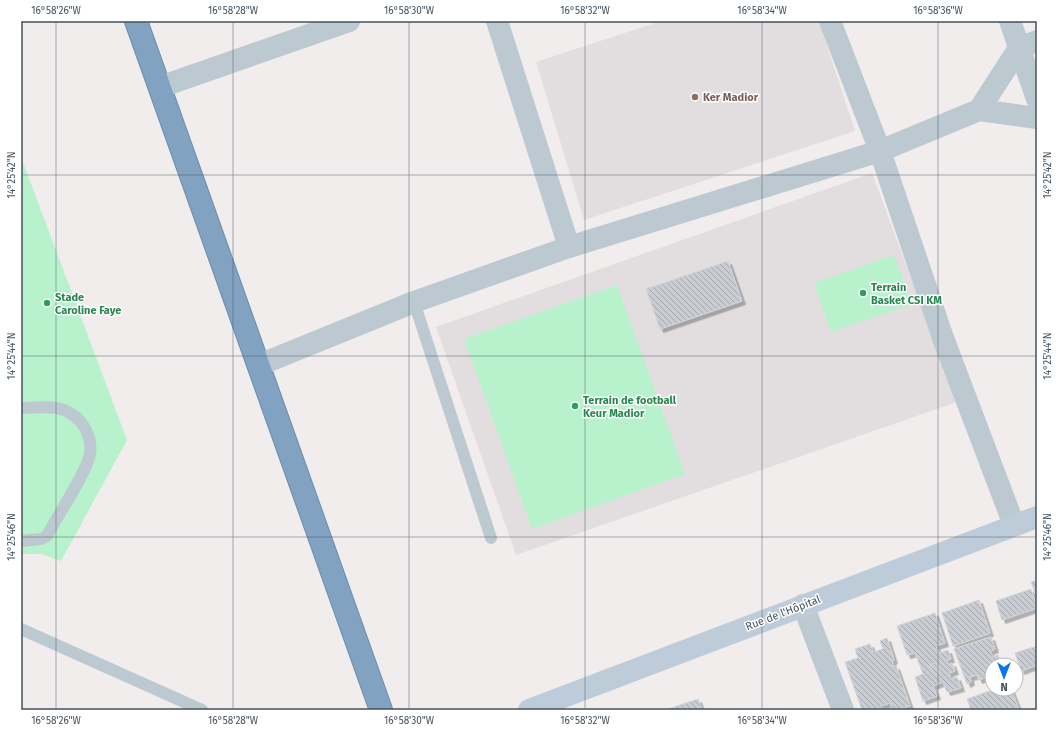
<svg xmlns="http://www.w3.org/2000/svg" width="1058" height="731" font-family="'Fira Sans',sans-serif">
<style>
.education{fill:#e2dedf}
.pitch{fill:#b8f2cd}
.building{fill:url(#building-back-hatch);stroke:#d1d4da;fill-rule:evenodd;filter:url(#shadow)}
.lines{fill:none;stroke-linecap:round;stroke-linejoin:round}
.highway-casing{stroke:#6c8dad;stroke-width:24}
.lane{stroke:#bdc9d1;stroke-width:12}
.street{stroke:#bdc9d1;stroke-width:22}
.secondary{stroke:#beccd9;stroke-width:22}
.highway{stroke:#81a2c1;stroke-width:22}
.ticks{fill:none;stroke:#44525d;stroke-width:1;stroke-opacity:0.45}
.education-dot{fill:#8d6e63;stroke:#fff;stroke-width:1.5}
.leisure-dot{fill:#2e9e5b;stroke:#fff;stroke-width:1.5}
.labels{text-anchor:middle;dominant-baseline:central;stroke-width:3;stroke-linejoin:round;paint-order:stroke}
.education-label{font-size:11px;font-weight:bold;fill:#785e54;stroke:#fff;text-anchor:start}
.leisure-label{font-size:11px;font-weight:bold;fill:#27864d;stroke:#fff;text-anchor:start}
.street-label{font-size:11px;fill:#44525d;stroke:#fff}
.neatline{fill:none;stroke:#44525d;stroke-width:1.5}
.ticks-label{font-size:10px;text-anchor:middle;fill:#44525d}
</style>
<defs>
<pattern id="building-back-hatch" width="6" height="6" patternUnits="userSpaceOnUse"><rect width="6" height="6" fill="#c9cdd3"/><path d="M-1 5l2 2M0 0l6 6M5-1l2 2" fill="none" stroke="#a5a9ae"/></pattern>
<filter id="shadow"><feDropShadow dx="3.5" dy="3.5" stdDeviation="0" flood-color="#0004"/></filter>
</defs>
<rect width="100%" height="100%" fill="#f1eded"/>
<g class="education">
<path d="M661 21H819L855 131 584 220 536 62Z"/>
<path d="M872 173 957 402 516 555 436 327Z"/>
</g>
<g class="pitch">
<path d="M21 157 127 440 61 561 41 554H21Z"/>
<path d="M894 255 912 304 831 332 814 283Z"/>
<path d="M617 285 685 474 532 529 464 339Z"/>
</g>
<g class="building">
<path d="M728 261 742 301 660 329 646 289Z"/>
<path d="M1037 580V598L1031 582Z"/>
<path d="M1031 589 1037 608 1002 620 996 601Z"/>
<path d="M979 600 990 633 953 646 942 613Z"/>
<path d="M935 613 945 643 936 646 939 653 948 650 951 659 947 660 948 665 952 663 955 671 949 673 951 679 957 677 961 688 947 692 943 682 933 686 937 696 923 701 915 677 923 674 915 653 907 655 897 626ZM936 663 940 673 934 675 930 665Z"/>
<path d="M991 637 995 649 990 651 993 657 998 655 1001 665H992V672L991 669 987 671 989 676 979 680 977 675 970 677 971 682 967 684 954 649Z"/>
<path d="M887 638 894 660 892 661 894 667 896 666 910 706 893 710 890 703 881 706 882 710H862L845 662 858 658 855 649 870 644 873 652 883 649 880 641Z"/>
<path d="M1037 646V665L1021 671 1015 653Z"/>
<path d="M936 663 940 673 934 675 930 665Z"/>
<path d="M995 689H1011L1019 710H971L967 699Z"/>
<path d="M698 699 702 710H665Z"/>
</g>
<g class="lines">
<defs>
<path id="highway" d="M136 21 381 710"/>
</defs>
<use href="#highway" class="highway-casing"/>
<g class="lane">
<path d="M414 302 491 538"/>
<path d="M21 408C35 408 51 405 64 410 81 416 93 436 90 454 86 474 57 516 47 536L41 539 21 541"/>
<path d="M21 629 202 710"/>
</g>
<g class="street">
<path d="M497 21 569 247"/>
<path d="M830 21 880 151 943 338 1014 525"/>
<path d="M1010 21 1037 99"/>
<path d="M160 87 349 21"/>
<path d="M979 110 1019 48 1037 41"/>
<path d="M259 365 414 302 569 247 880 151 979 110 1037 118"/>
<path d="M803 605 843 710"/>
</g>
<path class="secondary" d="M529 710 1037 517"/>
<use href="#highway" class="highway"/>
</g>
<path class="ticks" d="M56 21V710M233 21V710M409 21V710M585 21V710M762 21V710M938 21V710M21 175H1037M21 356H1037M21 537H1037"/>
<circle class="education-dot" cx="695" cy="97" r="4"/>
<g class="leisure-dot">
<circle cx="863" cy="293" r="4"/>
<circle cx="47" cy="303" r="4"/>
<circle cx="575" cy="406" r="4"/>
</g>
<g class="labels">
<g class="education-label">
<text x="703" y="97">Ker Madior</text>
</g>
<g class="leisure-label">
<text x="871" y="287">Terrain<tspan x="871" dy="13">Basket CSI KM</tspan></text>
<text x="55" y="297">Stade<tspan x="55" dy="13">Caroline Faye</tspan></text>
<text x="583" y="400">Terrain de football<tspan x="583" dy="13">Keur Madior</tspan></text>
</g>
<g class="street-label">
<text transform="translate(783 613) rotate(-21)">Rue de l'Hôpital</text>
</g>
</g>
<rect width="1058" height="731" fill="none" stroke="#ffffff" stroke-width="44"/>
<g transform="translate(1004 677) rotate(180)"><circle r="19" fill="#ffffff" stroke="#b4babe"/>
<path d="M0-3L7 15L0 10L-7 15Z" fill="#0a73ee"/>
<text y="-6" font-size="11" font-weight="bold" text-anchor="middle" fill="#44525d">N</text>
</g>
<rect x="22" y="22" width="1014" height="687" class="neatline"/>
<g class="ticks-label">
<text x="56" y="14">16°58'26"W</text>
<text x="233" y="14">16°58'28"W</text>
<text x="409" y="14">16°58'30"W</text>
<text x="585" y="14">16°58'32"W</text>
<text x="762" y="14">16°58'34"W</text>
<text x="938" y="14">16°58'36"W</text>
<text transform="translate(1047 175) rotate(-90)" y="4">14°25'42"N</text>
<text transform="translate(11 175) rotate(-90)" y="4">14°25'42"N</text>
<text transform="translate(1047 356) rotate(-90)" y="4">14°25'44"N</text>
<text transform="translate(11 356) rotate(-90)" y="4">14°25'44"N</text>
<text transform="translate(1047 537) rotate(-90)" y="4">14°25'46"N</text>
<text transform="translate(11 537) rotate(-90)" y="4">14°25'46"N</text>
<text x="56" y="724">16°58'26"W</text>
<text x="233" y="724">16°58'28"W</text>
<text x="409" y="724">16°58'30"W</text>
<text x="585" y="724">16°58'32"W</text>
<text x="762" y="724">16°58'34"W</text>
<text x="938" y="724">16°58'36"W</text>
</g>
</svg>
